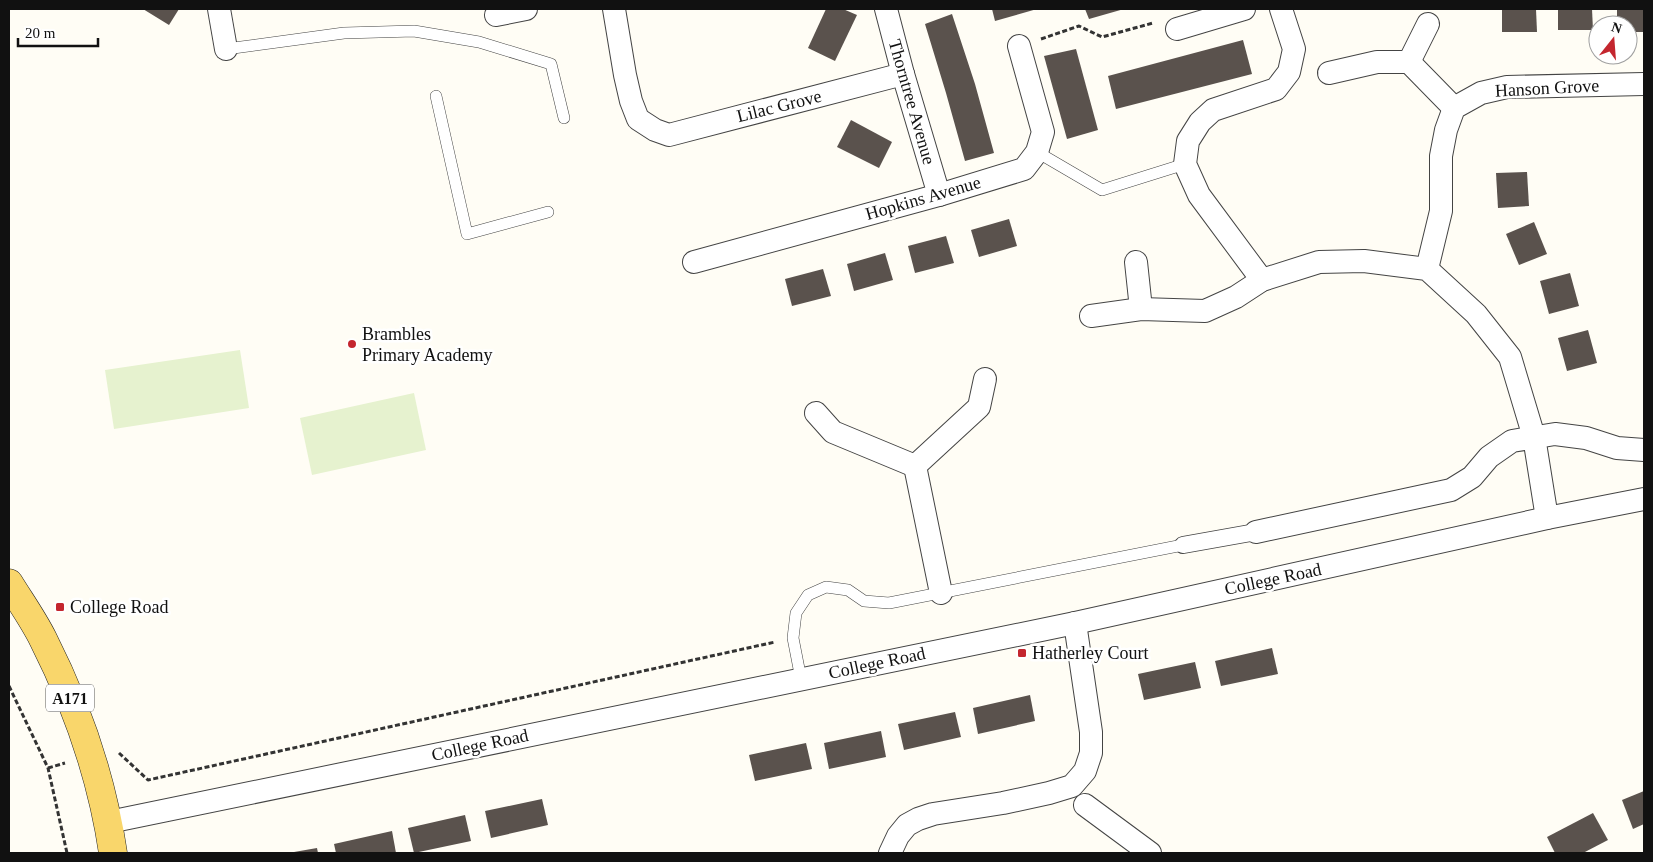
<svg xmlns="http://www.w3.org/2000/svg" width="1653" height="862" font-family="'Times New Roman',serif">
<style>
.pitch{fill:#e6f2cf}
.building{fill:#5a524d}
.lines{fill:none;stroke-linecap:round;stroke-linejoin:round}
.service-casing{stroke:#444;stroke-width:12}
.pedestrian-casing{stroke:#444;stroke-width:18}
.minor-casing{stroke:#444;stroke-width:24}
.primary-casing{stroke:#222;stroke-width:29}
.path{stroke:#333;stroke-width:3;stroke-dasharray:5 2.5;stroke-linecap:butt}
.service{stroke:#fff;stroke-width:11}
.pedestrian{stroke:#fff;stroke-width:16}
.minor{stroke:#fff;stroke-width:22}
.primary{stroke:#f9d66b;stroke-width:28}
.poi-dot{fill:#c4262e;stroke:#fff;stroke-width:2}
.labels{text-anchor:middle;dominant-baseline:central;stroke-width:5;stroke-linejoin:round;paint-order:stroke}
.shield{fill:#fff;stroke:#585858;stroke-width:1}
.shield-label{font-size:16px;font-weight:bold;fill:#111}
.street-label{font-size:18px;fill:#111;stroke:#fff}
.poi-label{font-size:18px;fill:#111;stroke:#fff;text-anchor:start}
</style>
<rect width="100%" height="100%" fill="#fffdf5"/>
<g class="pitch">
<path d="M240 350 249 408 114 429 105 370Z"/>
<path d="M414 393 426 450 312 475 300 418Z"/>
</g>
<g class="building">
<path d="M143 9H179L169 25Z"/>
<path d="M826 9H843L857 15 835 61 808 48Z"/>
<path d="M992 9H1037L995 21Z"/>
<path d="M1085 9H1124L1089 19Z"/>
<path d="M1502 9H1536L1537 32H1502Z"/>
<path d="M1558 9H1592L1593 30H1558Z"/>
<path d="M1617 9H1644V32H1628V25H1617Z"/>
<path d="M952 14 975 84 994 153 965 161 946 93 925 24Z"/>
<path d="M1243 40 1252 74 1116 109 1108 76Z"/>
<path d="M1076 49 1098 130 1067 139 1044 56Z"/>
<path d="M851 120 892 142 879 168 837 147Z"/>
<path d="M1527 172 1529 206 1498 208 1496 173Z"/>
<path d="M1009 219 1017 246 979 257 971 230Z"/>
<path d="M1534 222 1547 254 1519 265 1506 234Z"/>
<path d="M946 236 954 263 915 273 908 246Z"/>
<path d="M885 253 893 280 854 291 847 264Z"/>
<path d="M823 269 831 296 792 306 785 279Z"/>
<path d="M1570 273 1579 306 1549 314 1540 281Z"/>
<path d="M1588 330 1597 363 1567 371 1558 338Z"/>
<path d="M1272 648 1278 674 1221 686 1215 661Z"/>
<path d="M1195 662 1201 688 1144 700 1138 674Z"/>
<path d="M1030 695 1035 721 978 734 973 708Z"/>
<path d="M955 712 961 737 904 750 898 724Z"/>
<path d="M881 731 886 757 829 769 824 743Z"/>
<path d="M806 743 812 769 755 781 749 755Z"/>
<path d="M1644 791V824L1633 829 1622 800Z"/>
<path d="M542 799 548 825 491 838 485 811Z"/>
<path d="M1593 813 1608 840 1583 853H1555L1547 837Z"/>
<path d="M465 815 471 841 414 853 408 828Z"/>
<path d="M392 831 396 853H336L334 844Z"/>
<path d="M317 848 318 853H294V852Z"/>
</g>
<g class="lines">
<defs>
<g id="service">
<path d="M226 49 344 33 414 31 479 42 551 64 564 118"/>
<path d="M436 96 467 234 548 212"/>
<path d="M1037 152 1102 190 1185 164"/>
<path d="M801 679 793 638 796 613 808 595 826 587 848 590 864 601 889 603 1183 545"/>
</g>
<path id="pedestrian" d="M1183 545 1256 532"/>
<g id="minor">
<path d="M219 9 226 49"/>
<path d="M614 9 625 75 631 101 638 119 655 130 669 135 903 74"/>
<path d="M886 9 903 74 939 195"/>
<path d="M496 15 526 9"/>
<path d="M1177 29 1244 9"/>
<path d="M1409 62 1428 24"/>
<path d="M1329 73 1377 62H1409L1454 108"/>
<path d="M694 262 939 195 1024 169 1037 152 1043 132 1019 46"/>
<path d="M1136 262 1141 309"/>
<path d="M1427 269 1441 211V156L1446 130 1454 108 1481 93 1507 87 1644 84"/>
<path d="M1262 280 1199 195 1185 164 1188 141 1200 122 1213 110 1276 89 1289 72 1294 49 1281 9"/>
<path d="M1091 316 1141 309 1205 311 1236 297 1262 280 1319 262 1364 261 1427 269 1476 314 1510 357 1534 437 1547 518"/>
<path d="M816 413 833 432 915 466 979 407 985 379"/>
<path d="M915 466 941 593"/>
<path d="M1256 532 1451 490 1472 477 1489 457 1512 441 1555 434 1586 438 1617 448 1644 450"/>
<path d="M1085 805 1150 853"/>
<path d="M109 822 1075 623 1547 518 1644 499"/>
<path d="M890 853 898 836 907 825 918 819 933 814 1003 803 1049 793 1072 786 1085 771 1091 753V732L1075 623"/>
</g>
<path id="primary" d="M9 583C20 601 33 619 43 639 77 706 102 778 113 853"/>
</defs>
<use href="#service" class="service-casing"/>
<use href="#pedestrian" class="pedestrian-casing"/>
<use href="#minor" class="minor-casing"/>
<use href="#primary" class="primary-casing"/>
<g class="path">
<path d="M1041 39 1079 26 1102 37 1153 23"/>
<path d="M9 686 48 768 67 853"/>
<path d="M119 753 148 780 775 642"/>
<path d="M48 768 65 763"/>
</g>
<use href="#service" class="service"/>
<use href="#pedestrian" class="pedestrian"/>
<use href="#minor" class="minor"/>
<use href="#primary" class="primary"/>
</g>
<g class="poi-dot">
<circle cx="352" cy="344" r="5"/>
<rect x="55" y="602" width="10" height="10" rx="2.5"/>
<rect x="1017" y="648" width="10" height="10" rx="2.5"/>
</g>
<g class="labels">
<rect class="shield" x="46" y="684.5" width="48" height="27" rx="4"/>
<g class="shield-label">
<text x="70" y="698">A171</text>
</g>
<g class="street-label">
<text transform="translate(1547 88) rotate(-3)">Hanson Grove</text>
<text transform="translate(912 102) rotate(74)">Thorntree Avenue</text>
<text transform="translate(779 106) rotate(-14)">Lilac Grove</text>
<text transform="translate(923 198) rotate(-16)">Hopkins Avenue</text>
<text transform="translate(1273 579) rotate(-12)">College Road</text>
<text transform="translate(877 663) rotate(-12)">College Road</text>
<text transform="translate(480 745) rotate(-12)">College Road</text>
</g>
<g class="poi-label">
<text x="362" y="334">Brambles<tspan x="362" dy="21">Primary Academy</tspan></text>
<text x="70" y="607">College Road</text>
<text x="1032" y="653">Hatherley Court</text>
</g>
</g>
<rect width="1653" height="862" fill="none" stroke="#111111" stroke-width="20"/>
<g transform="translate(1613 40) rotate(17)"><circle r="24" fill="#ffffff" stroke="#a0a0a0"/>
<path d="M0-4L9 19L0 12L-9 19Z" fill="#c4262e"/>
<text y="-8" font-size="14" font-weight="bold" text-anchor="middle" fill="#111111">N</text>
</g>
<path d="M18 38v8h80v-8" fill="none" stroke="#111111" stroke-width="2.5"/>
<text x="25" y="38" font-size="15" fill="#111111" stroke="#ffffff" stroke-width="4" paint-order="stroke">20 m</text>
</svg>
